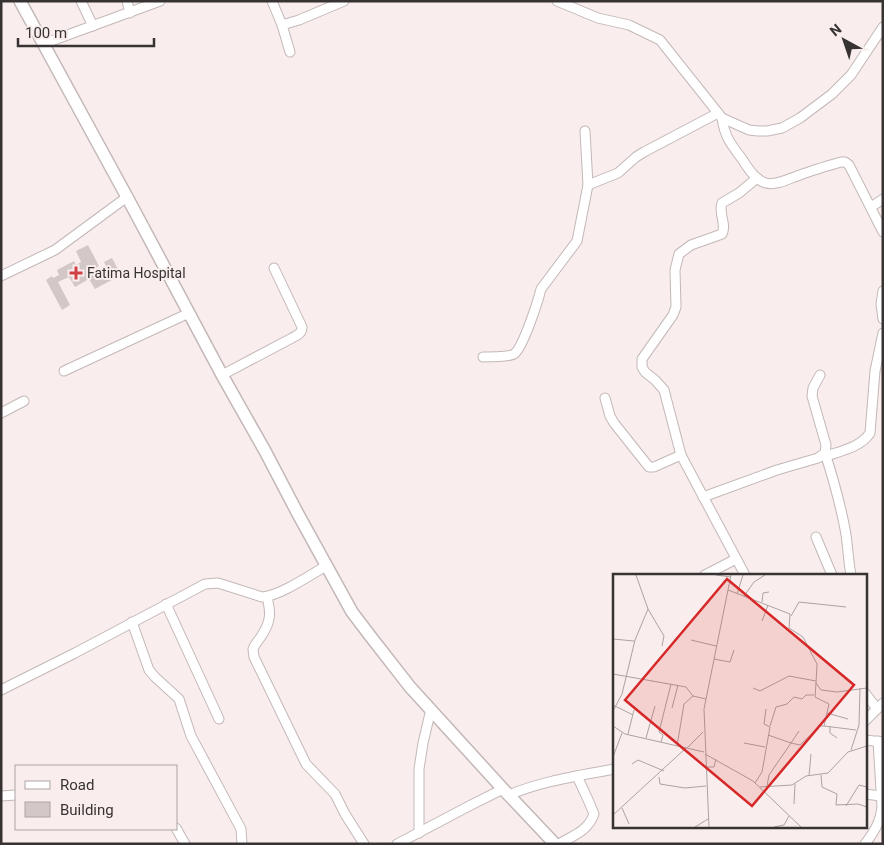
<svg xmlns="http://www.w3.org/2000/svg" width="884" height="845" font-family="Roboto,sans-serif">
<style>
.building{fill:#d3c8c7}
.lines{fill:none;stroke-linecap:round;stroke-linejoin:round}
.minor-casing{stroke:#c3b8b7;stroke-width:11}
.major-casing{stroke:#c3b8b7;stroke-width:14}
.minor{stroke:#fff;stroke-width:9}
.major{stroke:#fff;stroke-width:11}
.poi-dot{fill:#d04145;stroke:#f9eeed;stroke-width:2}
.labels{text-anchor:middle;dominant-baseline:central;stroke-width:4;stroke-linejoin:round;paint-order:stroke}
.poi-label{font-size:14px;fill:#373333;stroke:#f9eeed;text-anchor:start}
.inset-road{fill:none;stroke:#aba3a3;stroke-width:1}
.view{fill:#d62828;fill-opacity:0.15;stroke:#d62828;stroke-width:2.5}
.inset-edge{fill:none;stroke:#373333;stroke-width:2.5}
</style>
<rect width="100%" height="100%" fill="#f9eeed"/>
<path class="building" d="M88 245 99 266 87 273 89 276 106 266 104 262 112 258 121 275 95 289 89 279 75 287 69 277 58 282 70 305 62 310 46 280 52 276 53 278 59 275 57 270 74 261 76 265 81 262 76 251Z"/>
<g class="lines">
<defs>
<g id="minor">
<path d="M81 1 93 26"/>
<path d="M127 1 130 13"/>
<path d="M272 1 282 25 290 52"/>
<path d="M557 1 598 18 629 25 660 40 722 118 749 130 758 131H767L782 128 800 118 832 94 851 75 883 27"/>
<path d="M282 25 299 20 344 1"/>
<path d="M43 44 160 1"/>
<path d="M722 118C725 138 731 144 742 159 748 168 755 180 766 183 777 186 790 178 800 175 813 170 827 166 841 162H845L849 165 883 232"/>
<path d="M585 131 588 185"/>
<path d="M871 207 883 199"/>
<path d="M1 276 55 250 127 197"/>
<path d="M883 291 881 304 883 319"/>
<path d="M483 357C490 357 509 357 514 354 523 348 538 301 541 289L577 241 588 185 618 173 636 157 644 152 718 113"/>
<path d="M64 371 189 313"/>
<path d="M222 375 292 338C297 335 302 334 302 327L274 268"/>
<path d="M605 398 610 416 614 423 649 467H654L681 455 745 575"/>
<path d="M1 413 24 401"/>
<path d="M825 453C833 478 840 503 845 529 848 544 848 560 851 575"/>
<path d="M681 455 664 390 655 380 645 372 642 367V359L673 315 676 307 675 270 679 254 691 245 722 234C727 224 718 213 722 203L739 193 757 178"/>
<path d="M826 456C841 451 861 447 870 433L875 371 883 333"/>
<path d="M703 497 777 470 818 458 825 453 826 445 812 396 813 388 820 375"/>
<path d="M816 537 832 575"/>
<path d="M705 575 736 559"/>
<path d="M267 597C271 613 271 621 262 635 259 640 255 644 253 649L254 657 306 764 335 794 345 814 364 844"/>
<path d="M166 604 219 719"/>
<path d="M132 622 149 670 155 677 179 699 191 736 241 829 242 844"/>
<path d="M1 690 75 653 205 584 218 583 262 597C280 596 310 575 326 566"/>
<path d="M865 693 877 709"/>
<path d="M865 721 883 703"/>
<path d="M865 740 883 742"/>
<path d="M865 794 881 796"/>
<path d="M509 795C542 781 578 776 614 769"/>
<path d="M1 796 16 795"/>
<path d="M176 828 185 844"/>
<path d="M419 833V769L423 743 431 709"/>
<path d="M397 844 471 805 503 789"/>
<path d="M559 844C574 835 588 831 594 814L589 802 577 776"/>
<path d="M865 844C874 832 881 821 882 806L878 741"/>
</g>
<path id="major" d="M20 1 127 197 222 375 265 451 298 514 352 612 371 637 410 687 503 789 555 844"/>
</defs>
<use href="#minor" class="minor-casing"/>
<use href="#major" class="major-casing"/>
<use href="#minor" class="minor"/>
<use href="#major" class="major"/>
</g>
<path class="poi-dot" d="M73.5 265.5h5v5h5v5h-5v5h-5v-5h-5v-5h5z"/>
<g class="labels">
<g class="poi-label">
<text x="87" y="273">Fatima Hospital</text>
</g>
</g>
<g transform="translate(613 574)">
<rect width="254" height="254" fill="#f9eeed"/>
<path class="inset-road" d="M103 1 118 3M115 16 177 40 176 54 190 63 204 90 203 109 208 116 224 118 254 114M124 20 130 1M131 22 141 8 152 1M149 28 150 19 156 18M35 35 51 62 49 72M178 42 186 28 233 33M149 47 155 31M0 65 21 67M78 66 103 72M101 85 117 88 121 76M0 100 73 113 80 122 93 125M203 109 202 123 216 130 211 152 243 156M140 114 147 117 176 102 203 107M0 131 20 141M59 134 65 111M0 137 9 120 22 66 35 35 23 1M214 139 235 145M0 152 12 160 91 178M157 152 163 133 174 130 181 123 189 125 193 121H201M217 152V159L224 164M15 160 21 136M155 161 178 169 186 157M33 164 42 132M48 168 50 161 46 158 58 110M131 169 152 173M178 169 187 171 207 152H211M64 172 71 130 80 122M74 174 90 158M238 176 246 151 247 114M92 180 140 207 188 253M0 183 9 159M19 190 25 186 51 197M94 193H101L103 185M208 201 209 213 224 220 223 231 245 230 254 233M196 202 198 180M46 203 47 210 72 214 93 212M142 209 149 198 157 153 151 150 153 135M154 212 156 201 178 169M147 213 179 211 193 202 215 199 235 178 254 172M181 230 182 210M233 232 246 211 254 213M9 234 16 250M0 241 73 174M82 253 95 245M96 253 91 135 118 1M161 253 171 251 176 242"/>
<path class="view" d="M114 5 241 111 139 232 12 126Z"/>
<rect width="254" height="254" class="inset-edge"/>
</g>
<rect width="884" height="845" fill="none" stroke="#373333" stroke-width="5"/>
<rect x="15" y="765" width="162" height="65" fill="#f9eeed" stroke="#aba3a3"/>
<rect x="25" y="781" width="25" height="8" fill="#ffffff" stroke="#aba3a3"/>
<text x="60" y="790" font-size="15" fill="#373333">Road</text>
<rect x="25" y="802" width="25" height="15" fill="#d3c8c7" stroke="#aba3a3"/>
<text x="60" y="815" font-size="15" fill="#373333">Building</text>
<g transform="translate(844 40) rotate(320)" stroke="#f9eeed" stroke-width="4" paint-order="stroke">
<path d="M0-4L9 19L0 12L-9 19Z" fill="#373333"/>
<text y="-8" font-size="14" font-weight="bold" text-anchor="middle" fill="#373333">N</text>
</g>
<path d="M18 38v8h136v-8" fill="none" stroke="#373333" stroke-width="2.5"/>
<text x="25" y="38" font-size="15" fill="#373333" stroke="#f9eeed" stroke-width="4" paint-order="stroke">100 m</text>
</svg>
